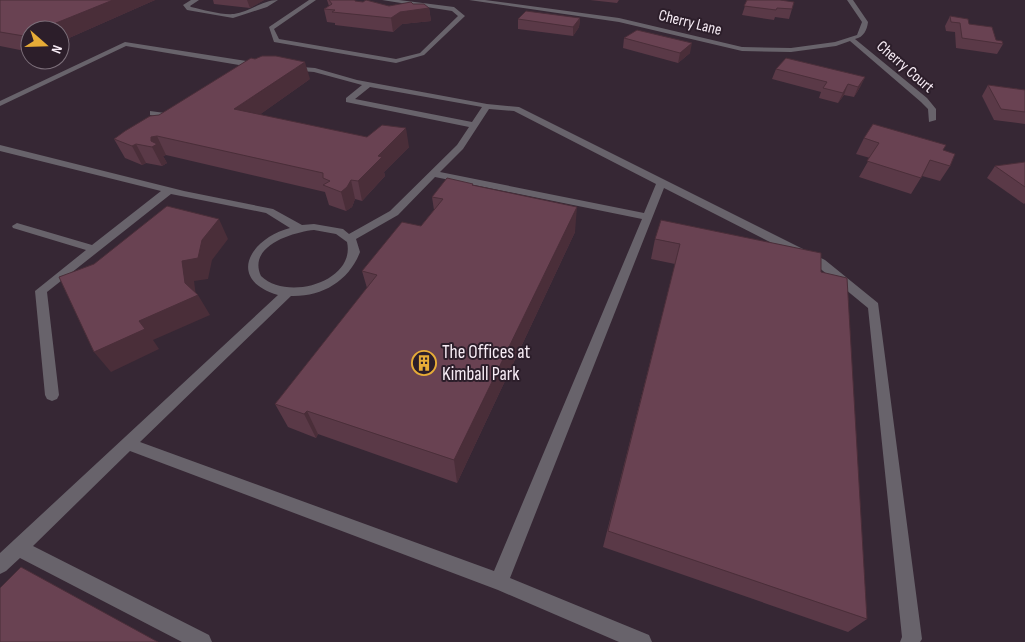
<svg xmlns="http://www.w3.org/2000/svg" width="1025" height="642" font-family="'Sofia Sans Condensed',sans-serif">
<style>
.lines{fill:none;stroke-linecap:round;stroke-linejoin:round}
.lane{fill:#68636b;fill-rule:evenodd}
.street{fill:#68636b;fill-rule:evenodd}
.wall{fill:#5a3947}
.shaded-wall{fill:#4a2e39}
.building{fill:#694252;stroke:#4a2e39}
.labels{text-anchor:middle;dominant-baseline:central;stroke-width:4;stroke-linejoin:round;paint-order:stroke}
.far-street-label{font-size:16px;fill:#f7ecf5;stroke:#2c1e2a}
.poi-label{font-size:19px;fill:#f7ecf5;stroke:#2c1e2a;text-anchor:start}
</style>
<rect width="100%" height="100%" fill="#362734"/>
<g class="lines">
<g class="lane">
<path d="M191 0H199L190 6 191 7C204 10 221 15 234 14 249 12 263 0 278 0L267 7 233 18 187 10 183 5Z"/>
<path d="M309 0H316L274 29 279 39 396 59 420 53 458 16 452 11 382 0H399L454 7 465 16 424 55 396 63 274 42 269 27Z"/>
<path d="M125 42 260 63 264 65 260 67 239 65 126 46 0 106V101Z"/>
<path d="M289 66 315 68 357 80 487 104 519 107 825 260 878 303 922 639 920 642H900L902 637 868 308 817 266 664 188 510 578 649 635 652 642H619L498 590 130 451 33 546 209 635 212 642H182L20 558 6 571 0 574V553L278 295C225 279 251 238 290 228L266 213 171 194 47 292 59 395 57 399 52 401 47 399 45 395 35 291 86 250 13 228 12 226 17 223 92 245 161 191 0 151V145L184 191 273 209 302 225 314 224 343 229 349 234 390 211 457 145 469 127 346 102V98L362 85 314 72 289 70ZM370 87 482 107 472 122 355 99ZM489 109 514 111 656 184 644 213 440 172 463 149ZM435 177 642 219 494 571 140 442 291 296C322 297 349 281 360 252L356 239 398 215ZM314 230 336 234 347 242C356 281 288 302 261 276 247 246 293 232 314 230Z"/>
<path d="M150 111 165 113 168 119 164 126H158L159 117 150 115Z"/>
</g>
<path class="street" d="M469 0H485L619 18 742 47 791 48 835 42 857 35 862 22 847 0H853L868 22C867 30 864 37 855 39L927 98 936 109V120L929 122 928 109 921 102 850 41 836 46 791 52 742 51 619 22Z"/>
</g>
<g class="wall">
<path d="M0 0H155L69 38 70 40 60 30H30V52L0 46Z"/>
<path d="M213 0H264L250 8 214 4Z"/>
<path d="M327 0H355V1L363 2 389 6 413 4 429 8 431 21 402 24 393 32 335 25V23L327 22 324 9 329 6Z"/>
<path d="M590 0H619L617 3Z"/>
<path d="M747 0 792 9 789 19 775 17 774 20 742 15Z"/>
<path d="M950 16 969 24 1003 44 997 54 956 48 955 32 946 31 945 26Z"/>
<path d="M580 18 579 27 573 36 518 29V19Z"/>
<path d="M624 38 690 53 678 63 623 48Z"/>
<path d="M776 69 865 77 860 87 854 97 844 95 838 103 819 98 821 92 772 79Z"/>
<path d="M310 79 259 115 409 147 384 172 385 176 362 201 355 199 352 207 346 211 329 205 325 192 166 155 163 156 167 163 162 166 146 163 142 165 125 158 114 139Z"/>
<path d="M988 85 1025 90V124L994 120 982 96Z"/>
<path d="M864 138 943 150 950 166 940 181 922 176 911 194 859 177 870 158 856 154Z"/>
<path d="M1025 162V203L1024 204 987 178 995 166Z"/>
<path d="M473 185 575 232 457 483 318 434 316 438 288 427 275 404 367 288 362 271 421 226 434 210 432 197Z"/>
<path d="M655 239 821 272 867 619 848 632 603 547 675 264 651 259Z"/>
</g>
<g class="shaded-wall">
<path d="M113 0H155L69 38 70 40 60 45V30L48 29 56 23Z"/>
<path d="M247 0H264L250 8Z"/>
<path d="M429 8 431 21 402 24 393 32 391 18 400 12Z"/>
<path d="M580 18 579 27 573 36V27Z"/>
<path d="M30 34V46L24 36Z"/>
<path d="M692 43 690 53 678 63 680 53Z"/>
<path d="M305 62 310 79 241 128 234 109Z"/>
<path d="M865 77 860 87 854 97 858 87Z"/>
<path d="M848 84 844 95 838 103 843 93Z"/>
<path d="M406 128 409 147 384 172 385 176 362 201 358 181 378 156Z"/>
<path d="M157 136 166 155 163 156 167 163 162 166 152 147 151 141V137Z"/>
<path d="M136 144 146 163 142 165 132 146Z"/>
<path d="M351 180 355 199 352 207 346 211 341 192Z"/>
<path d="M577 207 575 232 457 483 454 460Z"/>
<path d="M219 219 228 239 212 260 208 279 194 281 196 296 198 295 210 315 153 340 159 349 111 372 94 352 139 321 185 283 182 261Z"/>
<path d="M307 411 318 434 316 438 304 414Z"/>
</g>
<g class="building">
<path d="M0 0H113L56 23 61 24 48 29H43L39 30H30V34L24 36 0 32Z"/>
<path d="M329 0H355V1L363 2 366 0 389 6 411 2 413 4H424L429 8 400 12 391 18 332 12 335 10 324 9 332 4Z"/>
<path d="M747 0H780L794 2 792 9 777 8 776 10 744 6Z"/>
<path d="M526 11 580 18 573 27 518 19Z"/>
<path d="M950 16 968 19 969 24 992 27 996 40 1002 41 1003 44 962 38 960 23 951 22Z"/>
<path d="M637 30 692 43 680 53 624 38Z"/>
<path d="M262 56H276L305 62 234 109 367 137 382 125 406 128 378 156 382 157 358 181 351 180 347 187 341 192 323 185 330 181 323 178V173L157 136 151 137V141L157 144 152 147 136 144 132 146 114 139 125 131 150 116 159 115 251 58 255 59Z"/>
<path d="M786 58 865 77 858 87 848 84 843 93 823 88 827 82 776 69Z"/>
<path d="M988 85 1025 90V112L1001 109Z"/>
<path d="M873 124 946 145 943 150 955 154 950 166 930 160 921 178 867 161 879 143 864 138Z"/>
<path d="M1025 162V187L995 166Z"/>
<path d="M447 178 473 184 472 185 577 207 454 460 307 411 304 414 275 404 377 275 362 271 402 222 421 226 443 199 432 197Z"/>
<path d="M167 206 219 219 202 240 198 258 182 261 185 283 198 295 139 321 145 329 94 352 59 277 94 264Z"/>
<path d="M661 220 821 253V272L847 278 867 619 608 531 680 244 655 239Z"/>
<path d="M21 567 158 642H0V588Z"/>
</g>
<defs>
<symbol id="building-ring" viewBox="-11 -11 22 22"><circle r="9.5" fill="#2c1e2a" stroke="#e7ac37" stroke-width="1.5"/><path d="M-4-6H4V6H1V3H-1V6H-4ZM-2.5-4.3h1.7v1.8h-1.7ZM.8-4.3h1.7v1.8H.8ZM-2.5-1h1.7V.8h-1.7ZM.8-1h1.7V.8H.8Z" fill="#e7ac37"/></symbol>
</defs>
<g fill-rule="evenodd">
<use href="#building-ring" x="410" y="349" width="28" height="28"/>
</g>
<g class="labels">
<g class="far-street-label">
<text transform="translate(690 23) rotate(14)">Cherry Lane</text>
<text transform="translate(905 67) rotate(41)">Cherry Court</text>
</g>
<g class="poi-label">
<text x="442" y="352">The Offices at<tspan x="442" dy="22">Kimball Park</tspan></text>
</g>
</g>
<g transform="translate(45 45) rotate(110)"><circle r="24" fill="#2c1e2a" stroke="#7d707b"/>
<path d="M0-4L9 19L0 12L-9 19Z" fill="#e7ac37"/>
<text y="-8" font-size="14" font-weight="bold" text-anchor="middle" fill="#f7ecf5">N</text>
</g>
</svg>
